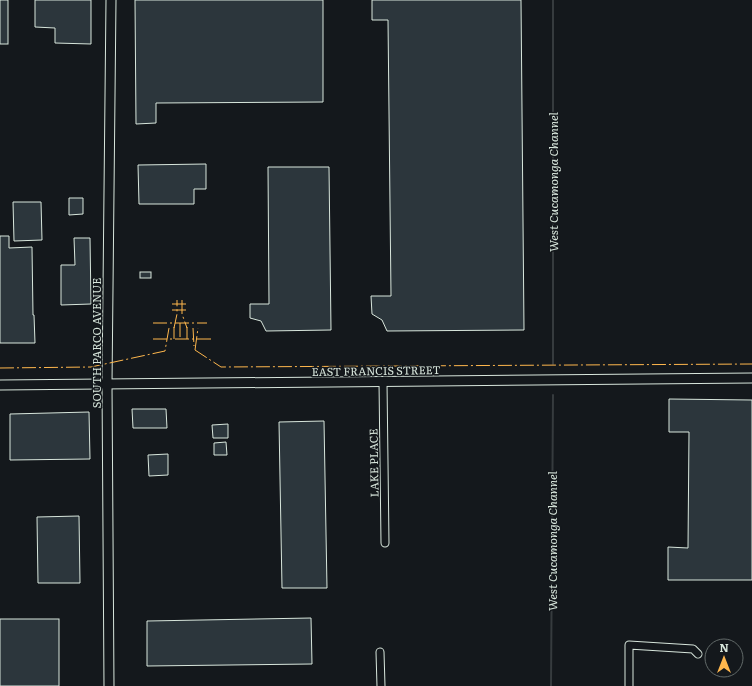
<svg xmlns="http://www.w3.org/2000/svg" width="752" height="686" font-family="Literata,serif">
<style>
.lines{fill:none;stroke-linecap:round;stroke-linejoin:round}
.stream{stroke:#363b3e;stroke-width:2}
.building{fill:#2c363c;stroke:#d8e6dc}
.street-casing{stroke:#d8e6dc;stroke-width:9}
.secondary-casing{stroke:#d8e6dc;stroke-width:11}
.street{stroke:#14181c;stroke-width:7}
.secondary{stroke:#14181c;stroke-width:9}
.power{stroke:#ffb74d;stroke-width:1;stroke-dasharray:14 3 2 3;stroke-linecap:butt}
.labels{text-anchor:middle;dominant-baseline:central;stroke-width:3;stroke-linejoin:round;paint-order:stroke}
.street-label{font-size:11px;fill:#d8e6dc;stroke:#14181c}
.water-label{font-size:12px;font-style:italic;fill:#d8e6dc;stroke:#14181c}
</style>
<rect width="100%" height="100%" fill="#14181c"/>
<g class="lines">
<g class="stream">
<path d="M553 364V0"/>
<path d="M551 686 553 395"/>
</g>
</g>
<g class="building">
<rect x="0" y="0" width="8" height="44"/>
<path d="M35 0H91V44L55 43V28L35 27Z"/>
<path d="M135 0H323V102L156 103V123L136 124Z"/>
<path d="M372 0H521L524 330 387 331 382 320 372 314 371 296H391L388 20H372Z"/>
<path d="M206 164V189H194V204H139L138 165Z"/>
<path d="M268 167H329L331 330 266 331 261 321 250 318V304H269Z"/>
<path d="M69 198H83V214L69 215Z"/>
<path d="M13 202H41L42 240 14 241Z"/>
<path d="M0 236H9V248L32 247 33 315H34L35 343H0Z"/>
<path d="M74 238H90L91 304 61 305V265H75Z"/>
<rect x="140" y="272" width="11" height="6"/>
<path d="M669 399 752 400V580H668V547L688 548 689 432H669Z"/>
<path d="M132 409H166L167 428H133Z"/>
<path d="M89 412 90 459 10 460V414Z"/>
<path d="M324 421 327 588H282L279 422Z"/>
<path d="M228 424V438H213L212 425Z"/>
<path d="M226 442 227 455H214V443Z"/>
<path d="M168 454V475L149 476 148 455Z"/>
<path d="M79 516 80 583H38L37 517Z"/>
<path d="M311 618 312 664 147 666V621Z"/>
<rect x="0" y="619" width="59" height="67"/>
</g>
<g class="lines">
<defs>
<g id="street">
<path d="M383 382 385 543"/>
<path d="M380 652 381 686"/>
<path d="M629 686V645L693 649 698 654"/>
</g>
<g id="secondary">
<path d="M0 385 752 378"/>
<path d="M109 686 107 384 111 0"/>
</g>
</defs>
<use href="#street" class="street-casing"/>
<use href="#secondary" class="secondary-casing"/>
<use href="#street" class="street"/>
<use href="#secondary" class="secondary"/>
<g class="power">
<path d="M182 300V314L187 328"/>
<path d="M172 304H188"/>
<path d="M172 310H189"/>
<path d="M153 323H207"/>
<path d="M180 323V339"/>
<path d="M174 327V339"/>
<path d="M187 327V339"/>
<path d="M174 328 177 314V300"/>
<path d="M193 328 194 346"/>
<path d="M153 339H211"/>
<path d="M195 350 221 367 752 364"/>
<path d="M195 350 198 328"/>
<path d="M0 368 91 367 165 351 169 328"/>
</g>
</g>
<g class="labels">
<g class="street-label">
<text transform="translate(96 343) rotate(-90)">SOUTH PARCO AVENUE</text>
<text transform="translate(376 370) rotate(-1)">EAST FRANCIS STREET</text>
<text transform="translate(373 463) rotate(-91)">LAKE PLACE</text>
</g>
<g class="water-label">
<text transform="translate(553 182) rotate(-90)">West Cucamonga Channel</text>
<text transform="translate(552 541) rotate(-90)">West Cucamonga Channel</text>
</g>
</g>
<g transform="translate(724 658)"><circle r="19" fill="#14181c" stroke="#626a69"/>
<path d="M0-3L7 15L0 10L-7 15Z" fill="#ffb74d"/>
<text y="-6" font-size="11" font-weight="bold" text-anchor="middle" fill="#d8e6dc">N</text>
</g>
</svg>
